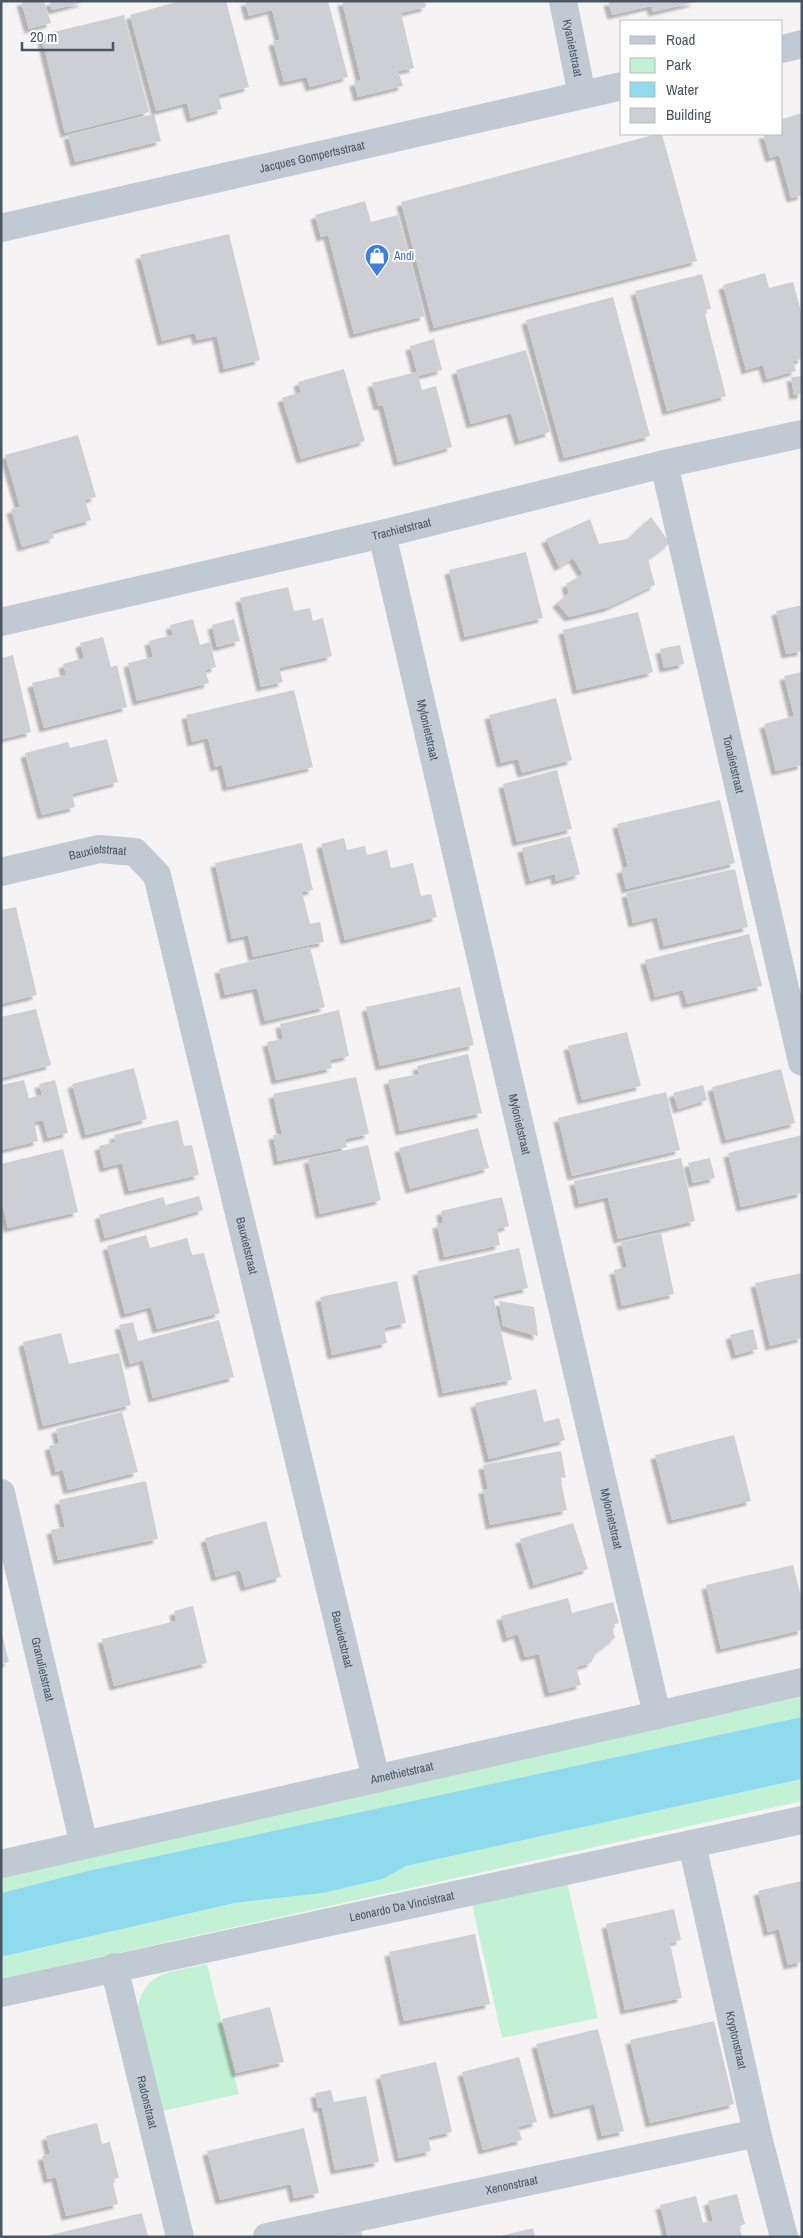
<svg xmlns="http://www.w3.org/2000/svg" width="803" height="2238" font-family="'Archivo Narrow',sans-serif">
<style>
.green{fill:#c3f1d5}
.water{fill:#90daee}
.building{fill:#cdcfd5;filter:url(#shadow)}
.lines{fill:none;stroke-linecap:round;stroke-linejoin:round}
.street{stroke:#c1cad2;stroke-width:28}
.labels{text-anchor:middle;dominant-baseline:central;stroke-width:4;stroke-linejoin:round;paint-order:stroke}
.street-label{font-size:12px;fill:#4a5661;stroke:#fff}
.shop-label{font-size:12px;fill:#366cbe;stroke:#fff;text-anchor:start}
</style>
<defs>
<filter id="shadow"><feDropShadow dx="-4.5" dy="4.5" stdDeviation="1" flood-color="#0004"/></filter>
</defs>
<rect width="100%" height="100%" fill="#f5f3f3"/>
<g class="green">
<path d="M802 1697V1717L92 1870 1 1893V1873Z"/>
<path d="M802 1779V1801L1 1979V1957L236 1903 323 1893 383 1879 406 1866Z"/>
<path d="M567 1882 598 2018 502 2038 472 1904Z"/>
<path d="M207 1964 239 2094 162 2111 138 2011C142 1970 174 1972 207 1964Z"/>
</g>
<path class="water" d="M802 1717V1779L406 1866 383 1879 323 1893 235 1903 1 1957V1893L92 1870Z"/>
<g class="building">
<path d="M21 1H44L51 23 29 29Z"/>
<path d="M49 1H84V2L52 10Z"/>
<path d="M180 1H226L249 87 218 95 222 109 191 118 187 103 156 111 130 15Z"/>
<path d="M245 1H328L348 77 310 87 307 77 284 82 273 41 280 40 272 10 249 16Z"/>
<path d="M342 1H425L426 7 401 13 414 68 398 71 403 86 358 97 354 82 361 80Z"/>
<path d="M608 1H695V2L653 12 651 6 612 15Z"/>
<path d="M124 15 149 112 65 133 41 35Z"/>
<path d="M802 113V195L791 198 779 155 770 158 763 134H782V119Z"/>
<path d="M154 114 161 141 75 162 68 135Z"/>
<path d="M657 134H662L697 261 434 328 401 202Z"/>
<path d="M365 201 371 222 398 215 425 316 354 334 328 235 321 237 315 215Z"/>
<path d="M229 234 260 360 224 369 217 336 197 340 195 333 162 341 140 255Z"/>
<path d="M765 273 769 288 793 282 802 315V359L793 361 796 371 767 379 763 365 746 370 723 285Z"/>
<path d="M702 274 711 309 704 310 726 396 667 411 635 291Z"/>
<path d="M613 297 650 436 564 458 526 320Z"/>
<path d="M434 339 442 370 418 376 422 390 436 386 452 447 398 462 383 405 378 406 372 383 417 372 410 346Z"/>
<path d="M526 350 550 432 519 441 511 413 471 424 456 370Z"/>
<path d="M344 369 365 441 301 459 282 398 301 392 298 382Z"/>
<path d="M802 376V394L794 395 791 377Z"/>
<path d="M78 435 96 497 85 500 91 520 52 531 54 538 22 547 11 509 20 507 5 455Z"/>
<path d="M651 517 670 543 648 559 655 585 609 607 569 617 557 603 569 593 566 584 583 574 573 558 559 567 546 539 590 519 599 544 628 539Z"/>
<path d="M526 552 543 618 465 637 449 570Z"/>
<path d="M288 587 294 611 310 608 313 621 323 618 332 656 279 668 283 682 261 687 240 598Z"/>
<path d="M802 605V651L786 654 776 611Z"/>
<path d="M638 612 653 672 577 690 563 630Z"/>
<path d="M193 619 200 645 210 642 216 667 205 670 209 683 137 701 128 663 153 657 149 641 173 635 170 625Z"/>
<path d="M234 619 240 641 217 647 212 625Z"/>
<path d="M103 637 111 667 117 665 127 707 44 728 32 683 66 675 63 664 84 658 80 643Z"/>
<path d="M680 645 684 664 664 668 660 649Z"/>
<path d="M13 655 31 732 2 739 1 658Z"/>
<path d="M802 672V765L776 771 764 724 794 716 784 676Z"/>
<path d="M294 690 313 767 227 787 222 765 215 767 208 738 192 742 186 715Z"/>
<path d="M556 698 572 760 522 773 518 759 501 763 489 715Z"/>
<path d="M107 739 118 782 72 794 75 807 42 815 25 753 68 742 70 748Z"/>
<path d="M557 770 572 829 517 842 503 784Z"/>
<path d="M720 800 735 863 626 889 621 869 628 867 617 824Z"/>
<path d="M570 836 580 874 556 881 555 874 530 881 522 848Z"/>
<path d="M344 838 347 850 365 846 367 855 387 850 391 868 413 863 421 896 431 894 437 917 345 940 321 844Z"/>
<path d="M302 843 313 890 302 892 310 924 320 922 324 942 253 957 248 935 232 939 215 863Z"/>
<path d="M735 869 748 927 664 946 657 917 633 923 626 893Z"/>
<path d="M16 907 37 995 1 1004V910Z"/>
<path d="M749 934 762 986 687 1004 683 990 655 997 645 960Z"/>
<path d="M310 947 325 1007 265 1021 257 988 225 995 219 969Z"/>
<path d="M460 987 474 1045 380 1066 366 1007Z"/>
<path d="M36 1009 51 1065 1 1078V1017Z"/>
<path d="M339 1010 349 1056 330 1060 332 1068 276 1080 267 1042 283 1039 280 1024Z"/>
<path d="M627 1032 641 1086 582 1100 568 1046Z"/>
<path d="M468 1054 482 1113 400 1131 388 1080 419 1074 417 1066Z"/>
<path d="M134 1068 147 1119 86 1135 72 1084Z"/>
<path d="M781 1069 795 1123 726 1140 712 1087Z"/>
<path d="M356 1077 369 1134 345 1139 347 1147 278 1161 273 1135 282 1134 273 1094Z"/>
<path d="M24 1080 29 1098 42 1095 39 1084 55 1080 68 1133 48 1138 43 1120 34 1122 38 1141 1 1150V1085Z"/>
<path d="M703 1085 707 1100 678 1109 673 1093Z"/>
<path d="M666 1092 680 1150 572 1176 558 1118Z"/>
<path d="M178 1120 184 1146 192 1145 199 1175 129 1191 122 1163 104 1168 99 1146 115 1142 114 1135Z"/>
<path d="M478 1128 489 1168 410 1189 399 1148Z"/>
<path d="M802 1135V1193L741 1207 728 1153Z"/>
<path d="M368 1145 381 1200 320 1214 308 1159Z"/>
<path d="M63 1149 78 1212 8 1228 1 1199V1164Z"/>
<path d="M681 1158 695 1221 618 1239 608 1197 579 1204 574 1181Z"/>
<path d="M710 1158 715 1178 693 1183 688 1163Z"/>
<path d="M199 1196 203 1210 105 1238 99 1215 163 1197 166 1205Z"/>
<path d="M502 1197 509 1226 497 1229 500 1245 444 1257 437 1224 443 1223 441 1211Z"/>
<path d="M661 1233 674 1294 622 1306 614 1270 627 1267 621 1242Z"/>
<path d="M146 1235 150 1248 187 1238 192 1255 204 1253 220 1313 157 1329 151 1307 125 1314 107 1246Z"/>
<path d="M519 1248 528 1288 493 1296 512 1380 443 1393 417 1271Z"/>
<path d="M802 1273V1338L770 1346 755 1283Z"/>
<path d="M397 1281 406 1323 384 1328 387 1343 332 1355 320 1297Z"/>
<path d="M499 1301 534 1307 538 1336 503 1326Z"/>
<path d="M219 1320 234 1377 153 1398 143 1360 130 1364 119 1325 133 1322 138 1341Z"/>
<path d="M753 1329 758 1349 736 1355 730 1335Z"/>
<path d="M61 1333 69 1364 119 1353 131 1405 43 1426 23 1342Z"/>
<path d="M536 1389 544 1422 559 1418 565 1440 489 1459 475 1403Z"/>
<path d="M122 1412 138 1472 68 1490 63 1470 56 1472 49 1446 59 1443 56 1429Z"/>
<path d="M734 1435 751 1501 672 1520 655 1455Z"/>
<path d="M561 1451 566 1478 560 1477 567 1510 490 1525 483 1489H488L483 1465Z"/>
<path d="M146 1481 158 1539 58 1560 51 1530 65 1527 59 1500Z"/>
<path d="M266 1521 281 1577 245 1587 240 1570 216 1577 205 1538Z"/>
<path d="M573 1523 588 1569 534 1585 520 1539Z"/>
<path d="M793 1565 802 1601V1630L721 1649 706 1585Z"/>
<path d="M568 1598 572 1613 613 1602 619 1623 612 1625 615 1638 596 1652 591 1663 576 1667 581 1685 549 1693 539 1654 525 1657 518 1634 507 1638 501 1616Z"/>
<path d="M193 1606 207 1663 114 1686 102 1639 176 1621 174 1611Z"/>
<path d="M2 1634 9 1662 1 1664V1635Z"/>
<path d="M802 1881V1962L788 1965 779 1929 768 1932 758 1891Z"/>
<path d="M674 1909 681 1940 670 1943 682 1998 625 2010 606 1924Z"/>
<path d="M475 1934 490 2004 404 2021 389 1952Z"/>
<path d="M270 2007 284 2062 236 2073 222 2019Z"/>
<path d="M714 2021 734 2104 650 2123 630 2040Z"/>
<path d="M598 2029 624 2131 602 2136 594 2104 554 2114 536 2044Z"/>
<path d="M519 2057 537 2122 518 2127 522 2140 483 2150 462 2072Z"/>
<path d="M436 2062 452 2132 428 2137 431 2151 399 2158 380 2075Z"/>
<path d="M331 2090 334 2102 366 2096 379 2162 335 2170 322 2107 318 2108 315 2093Z"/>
<path d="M97 2123 102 2144 110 2142 119 2178 112 2179 118 2204 66 2216 56 2177 48 2179 42 2156 50 2154 46 2136Z"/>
<path d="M304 2128 319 2193 294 2198 291 2184 220 2200 207 2151Z"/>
<path d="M737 2194 745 2224 739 2226 742 2237H668L660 2205 696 2196 703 2223 713 2221 708 2201Z"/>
<path d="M142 2213 148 2237H46V2236Z"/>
<path d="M533 2228 535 2237H502L501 2236Z"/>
<path d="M361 2230 363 2237H332Z"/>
</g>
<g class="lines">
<g class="street">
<path id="s1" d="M563 1 582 95"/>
<path d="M782 49 802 44"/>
<path id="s2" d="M1 228 622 86"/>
<path id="s3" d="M664 464 802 1062"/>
<path id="s4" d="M382 534 657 1715"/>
<path id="s5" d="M1 622 382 534 664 464 802 434"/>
<path id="s6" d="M1 872 99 849 135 852 157 875 376 1779"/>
<path id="s7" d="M1 1493 84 1845"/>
<path id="s8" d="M692 1844 757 2133 784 2237"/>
<path id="s9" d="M1 1864 802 1682"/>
<path id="s10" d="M114 1967 180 2237"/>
<path id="s11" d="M1 1993 802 1820"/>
<path id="s12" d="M267 2237 757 2133"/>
</g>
</g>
<defs>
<symbol id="shop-pin" viewBox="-11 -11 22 30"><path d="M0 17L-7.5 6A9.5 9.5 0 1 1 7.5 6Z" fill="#3f7fe0" stroke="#fff"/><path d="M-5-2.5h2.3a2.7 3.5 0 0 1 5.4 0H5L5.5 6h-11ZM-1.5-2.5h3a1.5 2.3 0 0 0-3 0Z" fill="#fff"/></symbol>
</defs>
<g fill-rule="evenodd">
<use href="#shop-pin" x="363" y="242" width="28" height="38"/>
</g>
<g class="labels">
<g class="street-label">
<text stroke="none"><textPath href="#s1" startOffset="48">Kyanietstraat</textPath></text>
<text stroke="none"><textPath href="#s2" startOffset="319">Jacques Gompertsstraat</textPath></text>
<text stroke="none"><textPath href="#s5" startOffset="411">Trachietstraat</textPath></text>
<text stroke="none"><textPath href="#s4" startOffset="201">Mylonietstraat</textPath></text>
<text stroke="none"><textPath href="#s3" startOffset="308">Tonalietstraat</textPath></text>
<text stroke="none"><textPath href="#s6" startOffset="99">Bauxietstraat</textPath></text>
<text stroke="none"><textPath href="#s4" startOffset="606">Mylonietstraat</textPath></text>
<text stroke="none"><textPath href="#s6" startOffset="550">Bauxietstraat</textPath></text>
<text stroke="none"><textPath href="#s4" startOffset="1011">Mylonietstraat</textPath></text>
<text stroke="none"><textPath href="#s6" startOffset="955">Bauxietstraat</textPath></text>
<text stroke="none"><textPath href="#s7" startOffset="181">Granulietstraat</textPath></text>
<text stroke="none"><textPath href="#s9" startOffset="411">Amethietstraat</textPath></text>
<text stroke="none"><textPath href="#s11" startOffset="410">Leonardo Da Vincistraat</textPath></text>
<text stroke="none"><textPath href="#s8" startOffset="201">Kryptonstraat</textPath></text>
<text stroke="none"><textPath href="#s10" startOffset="139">Radonstraat</textPath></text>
<text stroke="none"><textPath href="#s12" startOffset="250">Xenonstraat</textPath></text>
</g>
<g class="shop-label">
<text x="394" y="256">Andi</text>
</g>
</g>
<rect width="803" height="2238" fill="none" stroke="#4a5661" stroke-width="5"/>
<rect x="620" y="20" width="162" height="115" fill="#ffffff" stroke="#b7bbc0"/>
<rect x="630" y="36" width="25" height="8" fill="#c1cad2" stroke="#b7bbc0"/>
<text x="666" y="45" font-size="15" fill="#4a5661">Road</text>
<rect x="630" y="58" width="25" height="15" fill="#c3f1d5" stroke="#b7bbc0"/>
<text x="666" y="70" font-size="15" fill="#4a5661">Park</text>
<rect x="630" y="82" width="25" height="15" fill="#90daee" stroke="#b7bbc0"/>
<text x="666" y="95" font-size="15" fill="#4a5661">Water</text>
<rect x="630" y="108" width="25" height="15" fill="#cdcfd5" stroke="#b7bbc0"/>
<text x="666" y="120" font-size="15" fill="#4a5661">Building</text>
<path d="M22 42v8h91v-8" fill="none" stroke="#4a5661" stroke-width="2.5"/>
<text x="30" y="42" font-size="15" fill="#4a5661" stroke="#ffffff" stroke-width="4" paint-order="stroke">20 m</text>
</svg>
